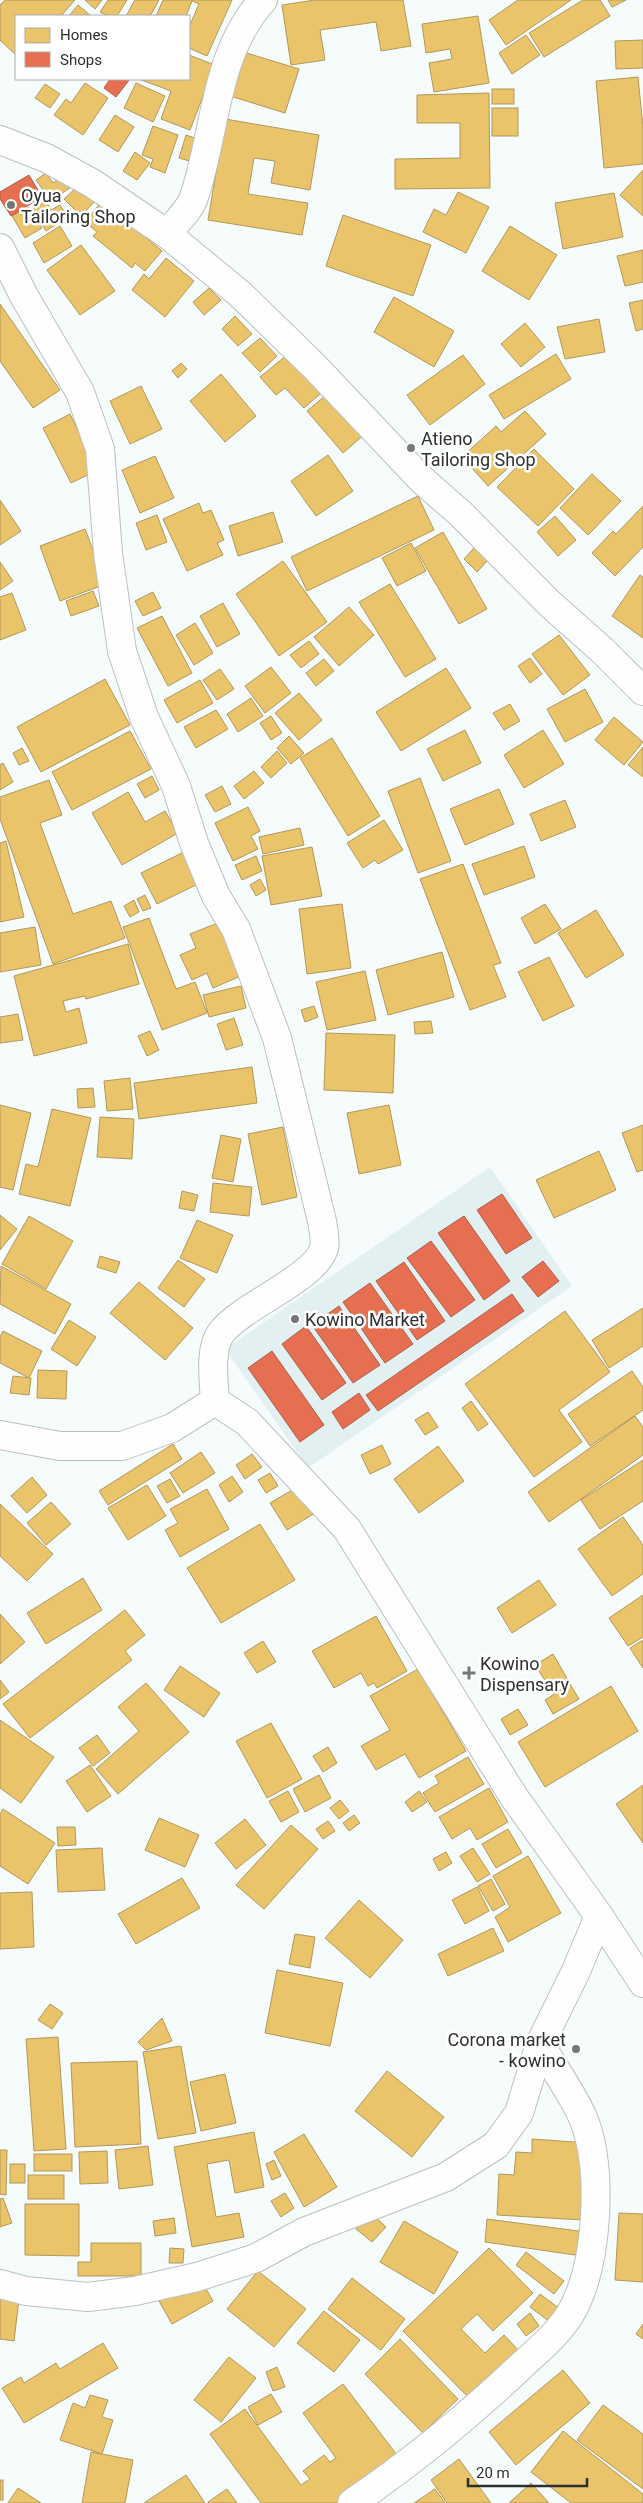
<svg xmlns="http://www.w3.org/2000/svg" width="643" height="2503" font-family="Roboto,sans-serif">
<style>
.built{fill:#e3f0f1;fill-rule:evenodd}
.homes{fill:#e9c46a;stroke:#b19859}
.shops{fill:#e76f51;stroke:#af5c47}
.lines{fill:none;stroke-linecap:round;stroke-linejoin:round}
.minor-casing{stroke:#bbbfc0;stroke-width:30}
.minor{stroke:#fefeff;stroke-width:28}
.poi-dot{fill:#737777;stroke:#fff;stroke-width:2}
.labels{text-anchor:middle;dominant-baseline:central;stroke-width:5;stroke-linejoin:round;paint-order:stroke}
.poi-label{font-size:18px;fill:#2d3030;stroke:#fff;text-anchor:start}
</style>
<rect width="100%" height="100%" fill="#f6fbfc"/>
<path class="built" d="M490 1167 572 1286 308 1468 225 1349ZM502 1194 531 1238 507 1254 477 1211ZM464 1216 510 1281 484 1299 438 1233ZM431 1241 475 1299 451 1317 407 1258ZM543 1261 559 1281 538 1297 522 1277ZM404 1262 445 1321 417 1340 377 1281ZM370 1283 413 1343 385 1362 343 1302ZM512 1294 523 1310 378 1411 366 1394ZM340 1306 380 1364 353 1383 313 1324ZM306 1327 346 1383 322 1400 282 1344ZM272 1352 323 1425 300 1442 248 1368ZM359 1394 370 1410 343 1429 332 1413Z"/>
<g class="homes">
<path d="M5 0H75L61 16H16V55L0 40V5Z"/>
<path d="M85 0H102L95 9Z"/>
<path d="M108 0H127L117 16H108L100 12Z"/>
<path d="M135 0H159L150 16H126Z"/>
<path d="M163 0H232L207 56 189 48V27L199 4 192 1 186 16H156Z"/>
<path d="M315 0H403L411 46 381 51 376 22 320 30 325 60 291 65 282 5Z"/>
<path d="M518 0H571L506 45 489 20Z"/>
<path d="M583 0H600L610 16 544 57 529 33Z"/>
<path d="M608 0H626L612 7Z"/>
<path d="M78 5 91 16H69Z"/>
<path d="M478 16 489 83 434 92 429 63 452 59 450 49 426 53 422 24Z"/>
<path d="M526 35 540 55 512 74 499 53Z"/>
<path d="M643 40V68L616 69 615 41Z"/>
<path d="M240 51 299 69 285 113 227 95Z"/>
<path d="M189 55 215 65 190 130 161 119 171 91 139 79H189Z"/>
<path d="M638 77 643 127V164L604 168 596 81Z"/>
<path d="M85 83 108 98 83 135 54 115 66 99 71 103Z"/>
<path d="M136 83 165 96 153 122 124 108Z"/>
<path d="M45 84 60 94 50 108 35 98Z"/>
<rect x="492" y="89" width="22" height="15"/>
<path d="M489 93 490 188 395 189V159L460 158V123H417V95Z"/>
<rect x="492" y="108" width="26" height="28"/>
<path d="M115 115 134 127 118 152 99 140Z"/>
<path d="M225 119 319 135 310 190 271 183 275 161 254 158 248 194 308 203 302 235 208 220Z"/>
<path d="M153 126 178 135 165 173 150 167 153 159 142 155Z"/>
<path d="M186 135 204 141 197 163 179 158Z"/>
<path d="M135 152 150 163 137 180 123 171Z"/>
<path d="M643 170V216L620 195Z"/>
<path d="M46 173 53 183 64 176 71 187 51 201 36 180Z"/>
<path d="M79 185 95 201 81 216 64 199Z"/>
<path d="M458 192 489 207 466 253 423 232 434 209 446 215Z"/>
<path d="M614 193 623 237 563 249 555 203Z"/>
<path d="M46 201 51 210 60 205 68 217 46 231 33 209Z"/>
<path d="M102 201 162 251 145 271 135 263 132 268 93 236 97 232 85 222Z"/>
<path d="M29 207 42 228 25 238 12 216Z"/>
<path d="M343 215 431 245 413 296 326 266Z"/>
<path d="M60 226 72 246 44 263 33 243Z"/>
<path d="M510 226 557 255 529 300 482 271Z"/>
<path d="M81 245 115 291 80 315 47 270Z"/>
<path d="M643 250V282L625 286 617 256Z"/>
<path d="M166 258 194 281 165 317 132 290 144 274 149 279Z"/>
<path d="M209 288 221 300 204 315 193 302Z"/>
<path d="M394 297 454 331 434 367 374 332Z"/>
<path d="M643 300V329L636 331 629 303Z"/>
<path d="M0 304 60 390 33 408 0 361Z"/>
<path d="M235 316 252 334 238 346 222 329Z"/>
<path d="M599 319 605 352 565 359 557 327Z"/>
<path d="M525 323 545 347 521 367 501 344Z"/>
<path d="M260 338 277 356 260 372 242 353Z"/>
<path d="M293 350 327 388 304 408 285 388 276 395 260 377Z"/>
<path d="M556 354 571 379 504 419 489 395Z"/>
<path d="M463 355 485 384 430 425 407 395Z"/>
<path d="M181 363 187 369 178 378 172 371Z"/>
<path d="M221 374 256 416 225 442 190 401Z"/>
<path d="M141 386 162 429 130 444 110 401Z"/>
<path d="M331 391 367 432 343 453 307 411Z"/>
<path d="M525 411 546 434 488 486 462 457 496 426 501 432Z"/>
<path d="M70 414 98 470 71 483 43 428Z"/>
<path d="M534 449 574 489 538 526 497 487Z"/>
<path d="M328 455 353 491 316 516 291 481Z"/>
<path d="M155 456 174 498 140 513 122 470Z"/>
<path d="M592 474 621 501 588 535 560 508Z"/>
<path d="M418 496 434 530 307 591 291 557Z"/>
<path d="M0 500 21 531 0 545Z"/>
<path d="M199 503 203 513 211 510 224 540 217 543 223 555 187 571 163 519Z"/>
<path d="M643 506V547L615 576 592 553 613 531 616 534Z"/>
<path d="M273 512 283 542 238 556 229 526Z"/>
<path d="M157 515 167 542 146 550 136 523Z"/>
<path d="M555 516 576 540 558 556 537 532Z"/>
<path d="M85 529 106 584 60 601 40 546Z"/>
<path d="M443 532 487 609 459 624 415 548Z"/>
<path d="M411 543 426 571 397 586 382 558Z"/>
<path d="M475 547 489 559 477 572 464 559Z"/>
<path d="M283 561 327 622 279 656 236 594Z"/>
<path d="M0 562 13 581 0 590Z"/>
<path d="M640 575 643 577V638L612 616Z"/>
<path d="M390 584 436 659 405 677 359 602Z"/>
<path d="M93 591 99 606 71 616 66 601Z"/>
<path d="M153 592 161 608 143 616 135 601Z"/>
<path d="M12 593 26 630 0 640V597Z"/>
<path d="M223 603 240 634 217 647 200 616Z"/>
<path d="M349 607 374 635 339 666 314 637Z"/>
<path d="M162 616 192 673 168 686 137 628Z"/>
<path d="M195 623 213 653 194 665 176 635Z"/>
<path d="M559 635 590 675 563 695 532 654Z"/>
<path d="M309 641 319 654 301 668 290 655Z"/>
<path d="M530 658 542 674 530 683 518 666Z"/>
<path d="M324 659 334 671 316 686 306 673Z"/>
<path d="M271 667 291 693 265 713 245 686Z"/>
<path d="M446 668 471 708 401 751 376 712Z"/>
<path d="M220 669 234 689 217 700 203 680Z"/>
<path d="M105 679 130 725 41 772 17 727Z"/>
<path d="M200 680 213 703 177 723 164 700Z"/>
<path d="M585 689 603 722 565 742 547 709Z"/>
<path d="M299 693 322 720 299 740 275 713Z"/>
<path d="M251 698 263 716 238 732 227 714Z"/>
<path d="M510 704 520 721 504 730 493 713Z"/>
<path d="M216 710 228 729 196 748 184 727Z"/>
<path d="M271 716 282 733 271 740 260 723Z"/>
<path d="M614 717 643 742 624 765 595 740Z"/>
<path d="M465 730 481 763 443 781 427 749Z"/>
<path d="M543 730 564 764 524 788 504 755Z"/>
<path d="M130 731 151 769 72 810 52 772Z"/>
<path d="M289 736 304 753 291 764 277 748Z"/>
<path d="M332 738 380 816 348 836 300 758Z"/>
<path d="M643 747V777L628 765Z"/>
<path d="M22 748 29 761 19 765 13 753Z"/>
<path d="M277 751 287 763 271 778 261 767Z"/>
<path d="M3 763 13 782 0 790V765Z"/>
<path d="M254 771 264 783 244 799 234 786Z"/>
<path d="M152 776 159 790 145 798 137 784Z"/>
<path d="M420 778 451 861 418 873 388 791Z"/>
<path d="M49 780 62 815 40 823 73 914 111 901 125 938 53 964 0 819V797Z"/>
<path d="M222 786 231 804 215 812 205 795Z"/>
<path d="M499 789 514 824 465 845 450 809Z"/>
<path d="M128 792 145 822 165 811 178 833 122 865 92 813Z"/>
<path d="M565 800 576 827 541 841 530 814Z"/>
<path d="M248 807 260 831 251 836 258 849 233 861 215 823Z"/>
<path d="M384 820 403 850 378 864 375 860 363 868 347 843Z"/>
<path d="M300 828 304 845 263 854 259 837Z"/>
<path d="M6 841 24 917 0 922V843Z"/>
<path d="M524 846 535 877 484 895 472 864Z"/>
<path d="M312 847 322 896 271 905 262 856Z"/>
<path d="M184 852 200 883 157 904 141 873Z"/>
<path d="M256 856 262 871 242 880 235 865Z"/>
<path d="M463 864 501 963 493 965 506 997 470 1010 420 879Z"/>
<path d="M260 879 266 890 256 896 250 885Z"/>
<path d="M145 895 151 908 143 911 137 899Z"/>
<path d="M134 900 139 912 130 917 124 906Z"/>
<path d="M342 904 351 968 307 974 299 909Z"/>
<path d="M545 904 561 929 535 944 521 918Z"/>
<path d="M596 910 624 955 586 978 558 933Z"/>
<path d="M149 918 176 989 195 982 207 1013 162 1030 123 927Z"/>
<path d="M220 922 243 975 213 988 207 973 192 980 180 955 196 948 190 934Z"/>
<path d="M35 927 41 965 0 972V933Z"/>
<path d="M128 944 139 984 86 999 85 996 63 1001 66 1012 79 1008 87 1043 34 1056 14 976Z"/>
<path d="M442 952 454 997 388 1015 376 970Z"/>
<path d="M549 957 574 1006 543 1021 518 972Z"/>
<path d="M365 971 376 1020 327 1030 316 982Z"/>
<path d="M241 986 246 1008 209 1017 203 995Z"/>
<path d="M314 1006 318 1017 305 1022 301 1010Z"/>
<path d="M18 1014 23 1040 0 1043V1017Z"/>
<path d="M234 1018 243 1045 226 1050 217 1024Z"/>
<path d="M431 1021 433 1033 415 1034 414 1022Z"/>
<path d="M150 1031 159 1050 147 1056 138 1036Z"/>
<path d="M326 1033 395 1035 393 1093 324 1090Z"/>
<path d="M252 1067 257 1103 139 1119 134 1083Z"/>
<path d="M130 1078 133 1109 107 1111 104 1081Z"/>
<path d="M93 1088 95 1107 78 1108 77 1089Z"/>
<path d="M0 1105 31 1113 13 1190 0 1187Z"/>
<path d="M389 1105 401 1165 359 1174 347 1113Z"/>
<path d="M52 1109 91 1118 70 1206 19 1194 26 1164 38 1167Z"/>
<path d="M100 1117 134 1119 132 1159 97 1157Z"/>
<path d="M643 1125V1170L637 1172 622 1133Z"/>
<path d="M283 1127 297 1197 262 1205 248 1134Z"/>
<path d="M221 1135 241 1139 233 1182 212 1178Z"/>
<path d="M599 1151 616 1190 554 1218 536 1180Z"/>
<path d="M213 1183 252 1187 249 1216 210 1212Z"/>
<path d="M182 1191 198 1195 194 1211 179 1208Z"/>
<path d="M0 1215 17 1229 0 1250Z"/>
<path d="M29 1216 73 1241 46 1289 2 1264Z"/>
<path d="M197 1220 233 1235 217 1273 180 1258Z"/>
<path d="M100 1256 120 1262 116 1273 97 1267Z"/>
<path d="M178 1260 205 1279 184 1307 158 1288Z"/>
<path d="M1 1266 71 1304 55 1334 0 1304Z"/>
<path d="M139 1282 193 1328 165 1360 110 1313Z"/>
<path d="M643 1308V1346L609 1368 592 1340Z"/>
<path d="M565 1311 610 1372 559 1410 582 1442 534 1477 465 1384Z"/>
<path d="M69 1320 96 1337 77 1366 51 1349Z"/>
<path d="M3 1331 42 1351 29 1378 0 1363V1337Z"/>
<path d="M38 1370 67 1371 66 1399 37 1398Z"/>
<path d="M632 1371 643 1387V1410L590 1446 568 1414Z"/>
<path d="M13 1376 31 1378 29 1395 10 1393Z"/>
<path d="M471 1401 488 1424 478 1431 462 1408Z"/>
<path d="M428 1412 438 1427 425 1435 415 1420Z"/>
<path d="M635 1416 643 1427V1455L549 1522 528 1492Z"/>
<path d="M173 1444 182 1459 108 1505 99 1491Z"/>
<path d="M382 1445 391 1464 370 1474 361 1455Z"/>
<path d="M438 1446 464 1481 419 1513 394 1479Z"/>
<path d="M201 1452 215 1473 183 1493 170 1473Z"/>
<path d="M252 1454 262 1467 245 1479 236 1465Z"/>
<path d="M643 1460V1501L600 1529 581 1500Z"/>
<path d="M270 1473 278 1486 266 1493 258 1480Z"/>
<path d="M232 1476 243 1492 229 1502 219 1485Z"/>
<path d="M32 1477 47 1495 27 1513 11 1496Z"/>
<path d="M170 1479 180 1496 167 1503 157 1486Z"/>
<path d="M147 1485 166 1516 128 1540 108 1508Z"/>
<path d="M299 1486 315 1513 287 1530 270 1503Z"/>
<path d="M207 1489 229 1529 180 1557 165 1530 178 1523 170 1509Z"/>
<path d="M51 1502 71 1524 46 1545 27 1523Z"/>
<path d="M0 1504 53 1554 27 1581 0 1556Z"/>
<path d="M623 1517 643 1545V1574L612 1596 578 1549Z"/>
<path d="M260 1524 295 1580 221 1623 187 1568Z"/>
<path d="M83 1578 102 1610 46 1644 27 1613Z"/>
<path d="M539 1580 556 1605 512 1633 497 1608Z"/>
<path d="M643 1595V1637L628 1646 609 1618Z"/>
<path d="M125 1610 145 1635 125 1651 132 1660 30 1738 3 1704Z"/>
<path d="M0 1614 25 1642 0 1664Z"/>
<path d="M376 1616 407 1671 377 1688 374 1683 368 1686 361 1673 334 1688 312 1651Z"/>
<path d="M643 1640V1668L630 1648Z"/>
<path d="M263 1641 276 1662 257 1673 244 1653Z"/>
<path d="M553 1654 568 1680 551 1690 535 1665Z"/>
<path d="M180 1666 220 1693 204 1717 164 1690Z"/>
<path d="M418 1669 466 1751 419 1778 405 1754 376 1770 361 1746 390 1730 370 1696Z"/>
<path d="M0 1680 9 1692 0 1699Z"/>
<path d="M146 1683 189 1732 118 1794 96 1769 139 1731 118 1707Z"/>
<path d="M570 1684 579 1699 553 1714 545 1700Z"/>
<path d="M611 1686 638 1731 545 1787 518 1742Z"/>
<path d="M518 1709 528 1725 510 1735 501 1719Z"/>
<path d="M0 1720 54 1757 21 1803 0 1788Z"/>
<path d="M271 1723 302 1779 267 1798 236 1741Z"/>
<path d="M97 1735 110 1753 93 1766 79 1748Z"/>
<path d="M328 1747 337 1763 323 1772 313 1756Z"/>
<path d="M468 1757 484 1784 435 1812 423 1793 439 1783 435 1776Z"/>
<path d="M90 1765 111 1796 87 1812 66 1781Z"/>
<path d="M319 1775 331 1798 305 1812 293 1789Z"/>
<path d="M643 1785V1843L616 1804Z"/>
<path d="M489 1788 508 1822 477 1840 470 1828 452 1839 439 1817Z"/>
<path d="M288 1791 299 1812 281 1822 269 1801Z"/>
<path d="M419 1791 427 1802 412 1812 405 1802Z"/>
<path d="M340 1800 349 1811 339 1819 330 1808Z"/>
<path d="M3 1809 55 1843 28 1884 0 1866V1814Z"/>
<path d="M354 1815 360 1823 349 1831 343 1823Z"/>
<path d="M159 1818 199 1835 185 1867 145 1850Z"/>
<path d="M245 1819 266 1845 236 1869 215 1843Z"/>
<path d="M328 1821 335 1831 323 1839 316 1829Z"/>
<path d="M291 1825 318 1849 264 1909 236 1885Z"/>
<path d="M57 1827H75L76 1845 58 1846Z"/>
<path d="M508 1829 522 1853 496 1868 482 1844Z"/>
<path d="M102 1848 105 1890 58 1892 56 1850Z"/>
<path d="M473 1848 490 1874 477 1882 460 1856Z"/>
<path d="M446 1852 452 1863 439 1871 433 1859Z"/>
<path d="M528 1856 561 1913 508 1942 495 1917 510 1907 493 1876Z"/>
<path d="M182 1878 200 1908 136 1944 118 1914Z"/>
<path d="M491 1879 505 1904 493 1911 478 1886Z"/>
<path d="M477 1887 489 1911 465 1924 452 1900Z"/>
<path d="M32 1892 34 1947 0 1949V1893Z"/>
<path d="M359 1900 403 1940 370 1978 325 1938Z"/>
<path d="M493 1928 504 1951 448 1976 438 1954Z"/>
<path d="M295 1934 315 1937 310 1968 289 1964Z"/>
<path d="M277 1970 343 1983 330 2046 265 2033Z"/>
<path d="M50 2004 63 2013 52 2029 38 2020Z"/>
<path d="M162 2018 172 2041 146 2050 138 2042Z"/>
<path d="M58 2037 66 2149 34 2151 26 2039Z"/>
<path d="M181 2046 196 2133 158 2139 143 2052Z"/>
<path d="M137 2061 141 2144 75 2147 71 2063Z"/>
<path d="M387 2071 444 2117 412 2157 355 2111Z"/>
<path d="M225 2074 236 2123 201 2131 190 2082Z"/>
<path d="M254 2132 264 2187 235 2193 229 2160 207 2164 216 2217 239 2213 244 2237 192 2247 174 2147Z"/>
<path d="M304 2134 337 2187 304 2207 274 2152Z"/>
<path d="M532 2139 588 2143 583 2220 497 2215 499 2174 514 2175 516 2152 532 2153Z"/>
<path d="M148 2146 153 2185 119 2189 115 2150Z"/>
<path d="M0 2150H7L6 2195 0 2194Z"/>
<path d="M107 2151 108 2183 80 2184 79 2152Z"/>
<rect x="34" y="2154" width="38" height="17"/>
<path d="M274 2160 281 2176 272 2180 266 2164Z"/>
<rect x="10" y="2164" width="15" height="19"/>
<rect x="28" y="2175" width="36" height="24"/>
<path d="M285 2193 294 2208 281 2217 271 2201Z"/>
<path d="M3 2198 12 2223 0 2227V2199Z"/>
<path d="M25 2204H79V2256L25 2255Z"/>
<path d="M370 2212 386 2227 372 2242 356 2229Z"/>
<path d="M619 2213 643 2214V2282L615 2280Z"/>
<path d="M174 2218 176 2233 155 2236 153 2221Z"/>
<path d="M487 2219 586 2232 582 2256 485 2242Z"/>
<path d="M404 2221 458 2252 434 2294 380 2262Z"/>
<path d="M91 2243H141V2276H78V2262H91Z"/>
<path d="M170 2248 184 2249 183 2263H169Z"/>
<path d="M489 2248 533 2293 493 2331 477 2314 461 2329 485 2353 504 2335 523 2355 473 2402 403 2331Z"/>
<path d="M526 2252 564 2281 554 2294 516 2265Z"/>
<path d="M258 2271 306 2309 274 2347 227 2309Z"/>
<path d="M200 2278 213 2301 172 2324 159 2301Z"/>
<path d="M352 2278 405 2319 381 2350 328 2309Z"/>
<path d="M540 2294 564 2312 554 2325 530 2307Z"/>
<path d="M0 2298 19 2299 14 2341 0 2339Z"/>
<path d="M324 2311 360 2340 334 2372 297 2343Z"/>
<path d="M530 2313 539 2326 526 2336 517 2324Z"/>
<path d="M643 2324V2339L636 2334Z"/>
<path d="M400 2339 458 2399 423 2433 365 2374Z"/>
<path d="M103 2343 118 2368 24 2423 2 2388 21 2377 24 2383 56 2363 60 2369Z"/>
<path d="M229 2357 256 2378 221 2422 194 2400Z"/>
<path d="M277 2367 285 2387 273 2391 266 2372Z"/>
<path d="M563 2370 590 2403 516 2465 489 2432Z"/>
<path d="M343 2384 400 2459 340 2503H261L210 2434 245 2409 301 2485 310 2479 303 2471 324 2455 330 2462 336 2458 303 2413Z"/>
<path d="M271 2394 282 2412 258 2425 248 2407Z"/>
<path d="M90 2395 108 2400 102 2417 113 2420 102 2454 60 2440 73 2403 85 2408Z"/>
<path d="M603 2405 643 2434V2489L577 2440Z"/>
<path d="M563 2431 643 2494V2503H571L531 2472Z"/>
<path d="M91 2452 133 2460 125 2503H82Z"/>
<path d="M459 2459 491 2503H447L431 2480Z"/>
<path d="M186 2475 205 2503H144Z"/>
<rect x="0" y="2480" width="3" height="20"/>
<path d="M531 2483 549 2503H509Z"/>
<path d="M18 2488 41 2503H8Z"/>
<path d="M227 2489 237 2503H209L208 2502Z"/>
<path d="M435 2489 445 2503H414Z"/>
</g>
<g class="shops">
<path d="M110 79H130L116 97 104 88Z"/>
<path d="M29 175 42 197 11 216 0 199V192Z"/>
<path d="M502 1194 532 1238 506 1254 477 1210Z"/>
<path d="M464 1216 510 1281 484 1300 438 1233Z"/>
<path d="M431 1241 475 1300 451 1317 407 1258Z"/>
<path d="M543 1261 559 1281 538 1297 522 1277Z"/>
<path d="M404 1262 445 1321 417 1340 376 1281Z"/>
<path d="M370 1283 413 1344 385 1363 343 1302Z"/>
<path d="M512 1294 524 1311 378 1411 366 1395Z"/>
<path d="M339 1306 380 1365 353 1383 312 1325Z"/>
<path d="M306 1326 346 1383 322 1400 282 1344Z"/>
<path d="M272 1351 324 1425 300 1442 248 1368Z"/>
<path d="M359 1393 370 1410 343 1429 332 1412Z"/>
</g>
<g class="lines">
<defs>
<g id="minor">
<path d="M0 140 46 158 92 183 167 234 240 294 315 367 421 479 462 515 549 603 603 651 643 691"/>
<path d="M167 234C175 223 190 210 194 197 216 132 214 54 263 0"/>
<path d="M0 248 24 296 80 392 100 449 108 553 122 651 144 717 176 786 194 843 216 896 236 929 277 1038 322 1221C323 1228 326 1241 324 1248 315 1279 242 1305 221 1333 209 1349 214 1382 215 1401L247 1422 347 1529 514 1797 599 1916 643 1983"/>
<path d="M0 1435 60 1446H122L172 1428 215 1401"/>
<path d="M0 2284 26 2291 88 2297 135 2291 197 2277 256 2258 304 2232 446 2177 496 2145 519 2113 540 2044 576 1971 599 1916"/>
<path d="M352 2503C411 2463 467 2417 519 2368 538 2350 561 2332 573 2309 598 2262 603 2170 584 2120 574 2096 553 2067 540 2044"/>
</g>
</defs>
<use href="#minor" class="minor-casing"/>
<use href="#minor" class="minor"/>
</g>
<g class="poi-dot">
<circle cx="11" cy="205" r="5"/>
<circle cx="411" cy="448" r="5"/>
<circle cx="295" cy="1319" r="5"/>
<path d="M466.5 1665.5h5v5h5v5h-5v5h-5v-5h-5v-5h5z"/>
<circle cx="576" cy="2049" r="5"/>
</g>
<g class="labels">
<g class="poi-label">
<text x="21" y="195">Oyua<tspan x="21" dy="21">Tailoring Shop</tspan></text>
<text x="421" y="438">Atieno<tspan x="421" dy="21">Tailoring Shop</tspan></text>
<text x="305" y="1319">Kowino Market</text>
<text x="480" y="1663">Kowino<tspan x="480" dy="21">Dispensary</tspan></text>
<text x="566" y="2039" text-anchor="end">Corona market<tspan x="566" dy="21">- kowino</tspan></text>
</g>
</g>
<rect x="15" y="15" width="175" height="65" fill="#ffffff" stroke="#abacac"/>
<rect x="25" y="28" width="25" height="15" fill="#e9c46a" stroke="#abacac"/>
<text x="60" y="40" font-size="15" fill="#2d3030">Homes</text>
<rect x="25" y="52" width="25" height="15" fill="#e76f51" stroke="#abacac"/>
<text x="60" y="65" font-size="15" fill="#2d3030">Shops</text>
<path d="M468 2478v8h119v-8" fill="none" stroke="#2d3030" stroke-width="2.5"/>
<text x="476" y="2478" font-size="15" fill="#2d3030" stroke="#ffffff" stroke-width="4" paint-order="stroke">20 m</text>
</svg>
